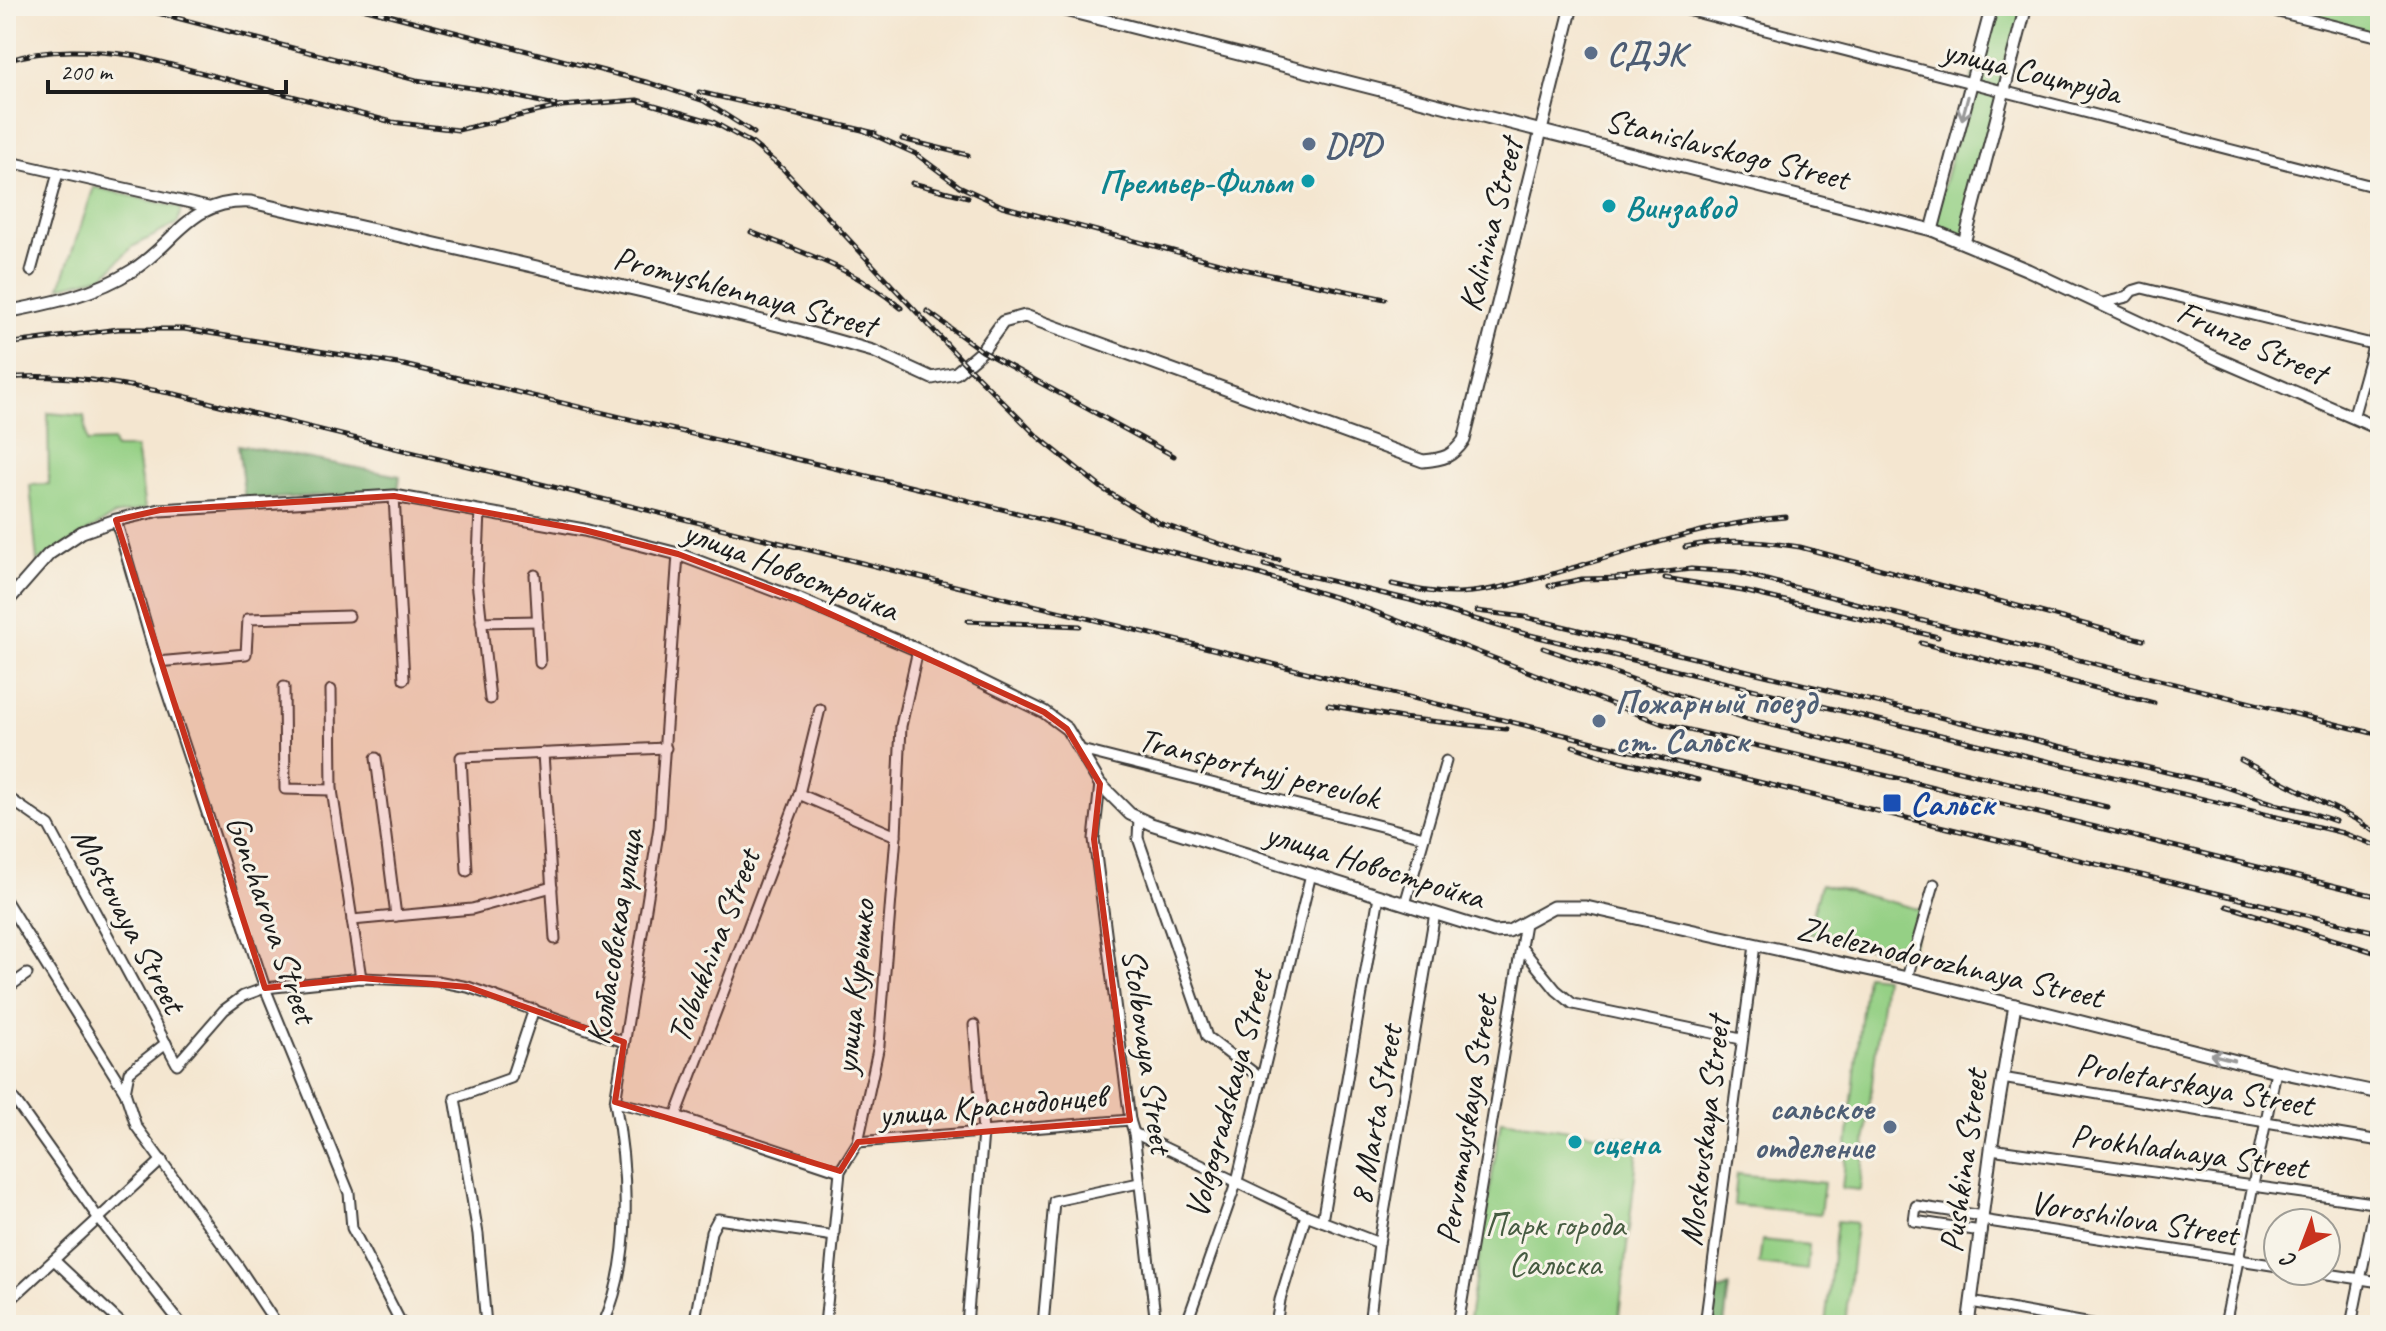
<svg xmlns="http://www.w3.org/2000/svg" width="2386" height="1331" font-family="Caveat,sans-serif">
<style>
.green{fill:#95d085;stroke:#587650;stroke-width:2}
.forest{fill:#78b272;stroke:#4a6747;stroke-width:2}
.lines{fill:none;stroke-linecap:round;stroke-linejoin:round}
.minor-casing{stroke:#3c3a37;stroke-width:13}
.major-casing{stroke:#3c3a37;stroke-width:15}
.minor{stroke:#fff;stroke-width:9}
.major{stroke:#fff;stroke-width:11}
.rail-casing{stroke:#1c1c1c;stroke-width:5}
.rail{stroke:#f7f3e8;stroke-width:2;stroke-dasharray:6;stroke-linecap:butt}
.oneway{stroke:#999}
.marked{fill:#c8321e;fill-opacity:0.2;stroke:#c8321e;stroke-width:6;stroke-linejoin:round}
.service-dot{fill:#5c6f8a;stroke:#f7f3e8;stroke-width:3}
.culture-dot{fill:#0f9aa8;stroke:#f7f3e8;stroke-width:3}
.transit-dot{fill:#1a4fb4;stroke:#f7f3e8;stroke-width:3}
.labels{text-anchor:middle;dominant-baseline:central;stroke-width:6;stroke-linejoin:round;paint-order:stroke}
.service-label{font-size:34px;font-weight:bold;fill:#4e5e75;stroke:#f7f3e8;text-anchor:start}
.street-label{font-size:34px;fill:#1c1c1c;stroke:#f7f3e8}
.culture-label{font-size:34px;font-weight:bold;fill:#0d838f;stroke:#f7f3e8;text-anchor:start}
.transit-label{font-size:34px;font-weight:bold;fill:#164399;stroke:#f7f3e8;text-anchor:start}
.park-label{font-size:34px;fill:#465b41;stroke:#f7f3e8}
</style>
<rect width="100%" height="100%" fill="#f7f3e8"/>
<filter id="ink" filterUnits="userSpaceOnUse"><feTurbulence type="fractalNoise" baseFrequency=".0125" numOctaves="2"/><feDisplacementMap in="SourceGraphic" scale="16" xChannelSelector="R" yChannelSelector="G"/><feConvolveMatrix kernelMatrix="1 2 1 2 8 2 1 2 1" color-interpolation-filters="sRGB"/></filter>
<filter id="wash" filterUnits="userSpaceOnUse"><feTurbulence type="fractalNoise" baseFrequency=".006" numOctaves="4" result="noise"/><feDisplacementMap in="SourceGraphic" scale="32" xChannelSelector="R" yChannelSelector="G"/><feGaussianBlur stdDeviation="1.8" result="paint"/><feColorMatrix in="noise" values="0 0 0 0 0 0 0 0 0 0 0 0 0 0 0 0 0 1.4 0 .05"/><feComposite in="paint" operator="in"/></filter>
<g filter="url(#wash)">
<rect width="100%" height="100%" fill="#f4e6d0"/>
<g class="green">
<path d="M1991 6H2026L1964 243 1932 230Z"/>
<path d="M2254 6H2380V37Z"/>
<path d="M94 187 181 208 178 223 132 247 104 276 60 287Z"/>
<path d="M48 413 84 416 87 442 113 441 115 448H136L145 509 115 515 37 562 30 485 49 484Z"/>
<path d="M1821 884 1922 910 1909 959 1808 932Z"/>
<path d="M1866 975 1884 977 1860 1190 1842 1188Z"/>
<path d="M1501 1120 1639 1140 1618 1325H1468Z"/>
<path d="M1737 1174 1824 1183 1820 1214 1734 1205Z"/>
<path d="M1837 1221 1856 1223 1845 1325H1825Z"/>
<path d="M1762 1240 1809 1245 1807 1270 1759 1264Z"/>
</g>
<g class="forest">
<path d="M238 445 400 476 398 491 245 500Z"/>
<path d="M1729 1286 1724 1325H1711L1715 1292Z"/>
</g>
</g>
<g filter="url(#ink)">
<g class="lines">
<defs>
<g id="minor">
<path d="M1672 6 2380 188"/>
<path d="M2254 6 2380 37"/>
<path d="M6 161 208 207"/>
<path d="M31 271 58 173"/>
<path d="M2103 303 2127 297 2132 291 2142 288 2380 346"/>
<path d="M2353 418 2380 321"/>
<path d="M394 496 404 679"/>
<path d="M480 511 477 581 490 699"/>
<path d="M116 520 157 662 265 988 349 1193 352 1228 402 1325"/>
<path d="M535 575 540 663"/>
<path d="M481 622 538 621"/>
<path d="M157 662 246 654 248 619 349 616"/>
<path d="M284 687 285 789 332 790"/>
<path d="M331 690 332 790 361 978"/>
<path d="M1081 750 1424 837"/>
<path d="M543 753 555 939"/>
<path d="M376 758 396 916"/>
<path d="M1100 784 1094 839 1130 1120 1134 1133 1156 1325"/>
<path d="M799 794 896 836"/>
<path d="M6 796 49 826 177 1064 224 1010 243 996 265 988 361 978 437 981 468 987 624 1042"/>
<path d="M1139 818 1138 838 1207 1037 1262 1079"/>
<path d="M467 871 461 757 666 748"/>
<path d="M6 901 125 1092"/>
<path d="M1405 904 1446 761"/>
<path d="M352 920 472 909 552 887"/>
<path d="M1521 947 1556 990 1573 1004 1741 1039"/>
<path d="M1907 978 1934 884"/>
<path d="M6 989 27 974"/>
<path d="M166 1043 129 1072 125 1092 136 1126 238 1266 277 1325"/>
<path d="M2002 1078 2380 1141"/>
<path d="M6 1088 99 1219 182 1325"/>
<path d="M615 1102 676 1116 840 1171"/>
<path d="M676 1116 799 794 820 709"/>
<path d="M1134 1133 1306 1215 1379 1243"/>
<path d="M858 1142 1130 1120"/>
<path d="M1991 1149 2380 1204"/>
<path d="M1982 1220 2278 1266"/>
<path d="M1322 1221 1379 896"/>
<path d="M1981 1231 1914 1221 1916 1206 1983 1216"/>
<path d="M54 1260 123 1325"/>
<path d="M2308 1271 2380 1282"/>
<path d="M1971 1302 2097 1325"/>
<path d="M6 1304 162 1160"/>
<path d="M486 1325 478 1234 455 1098 511 1078 534 1009"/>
<path d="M603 1325C633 1259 628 1171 615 1102L659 827 678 554"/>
<path d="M694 1325 711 1232 718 1219 834 1236"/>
<path d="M825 1325 840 1171 858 1142 879 1045 896 836 901 726 918 650"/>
<path d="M967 1325 983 1132 974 1025"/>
<path d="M1043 1325 1054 1201 1139 1183"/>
<path d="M1186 1325 1237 1181 1311 874"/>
<path d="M1276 1325 1280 1300 1306 1215"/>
<path d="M1369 1325 1379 1243 1435 913"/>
<path d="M1458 1325 1525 923"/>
<path d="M1705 1325 1755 945"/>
<path d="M2225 1325 2276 1071"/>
<path d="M2351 1325 2380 1181"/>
</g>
<g id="major">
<path d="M1049 6 1932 230 2028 270 2220 360 2380 429"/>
<path d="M1932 230 1992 6"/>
<path d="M1964 243 2026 6"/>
<path d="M6 312C51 303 94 295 133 270 178 241 189 199 251 202L642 291 802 331 873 351 932 378 956 373 982 351 1003 322 1025 316 1423 461C1444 459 1452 457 1464 440L1572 6"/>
<path d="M6 603 49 554 82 532 116 520 160 510 394 496 584 530 678 554 800 600 918 650 1044 712 1067 729 1100 784 1130 814 1151 824 1494 932 1509 931 1553 907H1586L1907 978 2276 1071 2380 1093"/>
<path d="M1968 1325 1991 1149 2015 1005"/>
</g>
</defs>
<use href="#minor" class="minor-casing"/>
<use href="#major" class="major-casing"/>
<use href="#minor" class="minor"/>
<use href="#major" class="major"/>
<defs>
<g id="rail">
<path d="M131 6 416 80 486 90 555 105"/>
<path d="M355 6 650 83 704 101 754 133"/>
<path d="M6 61C48 47 94 50 137 56L392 122 458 130 562 106 637 100 713 122 753 144 783 169 967 366 1037 436 1103 489 1159 523 1250 554 1279 560"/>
<path d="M699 92 875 133"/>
<path d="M863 130 916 154 959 186 1002 206 1238 268 1385 299"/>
<path d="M902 139 968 155"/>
<path d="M912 183 968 197"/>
<path d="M751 232C804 253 857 270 901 308"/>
<path d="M927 311 982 351 1174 456"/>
<path d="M6 344 118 329H184L404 365 938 493 1255 573 1350 602 1663 724 1901 779 2380 897"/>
<path d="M6 378C62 372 120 384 175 394L1318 675 2380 933"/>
<path d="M1685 547C1725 538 1760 541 1800 547L2143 640"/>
<path d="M1264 565 1410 600 1522 633 2343 833 2380 847"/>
<path d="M1616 578 1691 569 1736 572 1947 627 2380 735"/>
<path d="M1665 578 1743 591 1938 637"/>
<path d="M1392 584C1414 589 1436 594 1459 593 1497 591 1536 579 1572 568 1642 548 1713 522 1786 517"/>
<path d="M1549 586 1582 579 1625 578"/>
<path d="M1477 611 1525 617 2220 785 2273 803"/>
<path d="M968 621 1080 626"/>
<path d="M1921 643 2154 703"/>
<path d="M1543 648 1747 719 2107 807"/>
<path d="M1328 705 1402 718 1506 729"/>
<path d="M1573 746 1608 758 1698 780"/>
<path d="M2241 760 2357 820 2380 835"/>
<path d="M2262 801 2309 812 2335 821"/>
<path d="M2227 906 2380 954"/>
</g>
</defs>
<use href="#rail" class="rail-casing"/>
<use href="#rail" class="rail"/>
</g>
<defs><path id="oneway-shaft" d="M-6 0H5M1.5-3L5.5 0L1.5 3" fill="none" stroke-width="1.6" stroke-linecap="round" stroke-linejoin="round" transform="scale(2)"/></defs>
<g class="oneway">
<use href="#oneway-shaft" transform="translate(1965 108) rotate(105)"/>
<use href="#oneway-shaft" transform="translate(2222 1057) rotate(-166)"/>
</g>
</g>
<path class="marked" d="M394 496 584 530 678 554 800 600 1044 712 1067 729 1100 784 1094 839 1130 1120 858 1142 840 1171 615 1102 624 1042 468 987 361 978 265 988 116 520 160 510Z"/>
<g class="service-dot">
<circle cx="1591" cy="53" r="8"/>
<circle cx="1309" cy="144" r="8"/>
<circle cx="1599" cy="721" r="8"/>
<circle cx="1890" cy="1127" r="8"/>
</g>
<g class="culture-dot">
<circle cx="1308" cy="181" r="8"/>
<circle cx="1609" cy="206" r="8"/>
<circle cx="1575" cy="1142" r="8"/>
</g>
<rect class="transit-dot" x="1882" y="793" width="20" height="20" rx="4"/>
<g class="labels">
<g class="service-label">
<text x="1607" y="53">СДЭК</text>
<text x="1325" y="144">DPD</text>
<text x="1615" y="701">Пожарный поезд<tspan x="1615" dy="39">ст. Сальск</tspan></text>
<text x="1874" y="1107" text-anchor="end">сальское<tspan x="1874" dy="39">отделение</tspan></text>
</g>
<g class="street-label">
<text transform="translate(2032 71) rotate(14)">улица Соцтруда</text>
<text transform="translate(1727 149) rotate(14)">Stanislavskogo Street</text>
<text transform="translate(1490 225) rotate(-76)">Kalinina Street</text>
<text transform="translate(745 291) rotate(15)">Promyshlennaya Street</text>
<text transform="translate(2252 342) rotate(24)">Frunze Street</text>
<text transform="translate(791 570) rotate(21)">улица Новостройка</text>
<text transform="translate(1259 768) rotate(14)">Transportnyj pereulok</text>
<text transform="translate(1375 865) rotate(17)">улица Новостройка</text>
<text transform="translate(272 919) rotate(71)">Goncharova Street</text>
<text transform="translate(129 920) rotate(62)">Mostovaya Street</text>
<text transform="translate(614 937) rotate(-81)">Колбасовская улица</text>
<text transform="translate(713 946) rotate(-69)">Tolbukhina Street</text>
<text transform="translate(1950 962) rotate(13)">Zheleznodorozhnaya Street</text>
<text transform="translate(854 987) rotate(-84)">улица Курышко</text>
<text transform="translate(1148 1051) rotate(82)">Stolbovaya Street</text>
<text transform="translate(2195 1084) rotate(10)">Proletarskaya Street</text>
<text transform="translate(1228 1094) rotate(-75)">Volgogradskaya Street</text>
<text transform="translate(992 1105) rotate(-5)">улица Краснодонцев</text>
<text transform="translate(1375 1115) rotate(-80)">8 Marta Street</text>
<text transform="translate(1466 1120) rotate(-81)">Pervomayskaya Street</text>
<text transform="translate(1704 1131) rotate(-83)">Moskovskaya Street</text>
<text transform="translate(2189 1151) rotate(8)">Prokhladnaya Street</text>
<text transform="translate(1963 1161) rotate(-82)">Pushkina Street</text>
<text transform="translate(2134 1218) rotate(9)">Voroshilova Street</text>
</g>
<g class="culture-label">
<text x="1292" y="181" text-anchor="end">Премьер-Фильм</text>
<text x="1625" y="206">Винзавод</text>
<text x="1591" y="1142">сцена</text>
</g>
<g class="transit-label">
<text x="1910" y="803">Сальск</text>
</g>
<g class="park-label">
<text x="1555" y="1224">Парк города<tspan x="1555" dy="39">Сальска</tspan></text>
</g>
</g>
<rect width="2386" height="1331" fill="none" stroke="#f7f3e8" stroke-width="32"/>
<g transform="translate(2302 1247) rotate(222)"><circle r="38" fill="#f7f3e8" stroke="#9f9d96" stroke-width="2"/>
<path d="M0-6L14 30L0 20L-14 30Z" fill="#c8321e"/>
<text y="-12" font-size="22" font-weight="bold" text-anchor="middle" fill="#1c1c1c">С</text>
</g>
<path d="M48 80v12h238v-12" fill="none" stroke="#1c1c1c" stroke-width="4"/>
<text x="60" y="80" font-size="24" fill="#1c1c1c" stroke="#f7f3e8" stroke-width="6" paint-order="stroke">200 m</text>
</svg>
